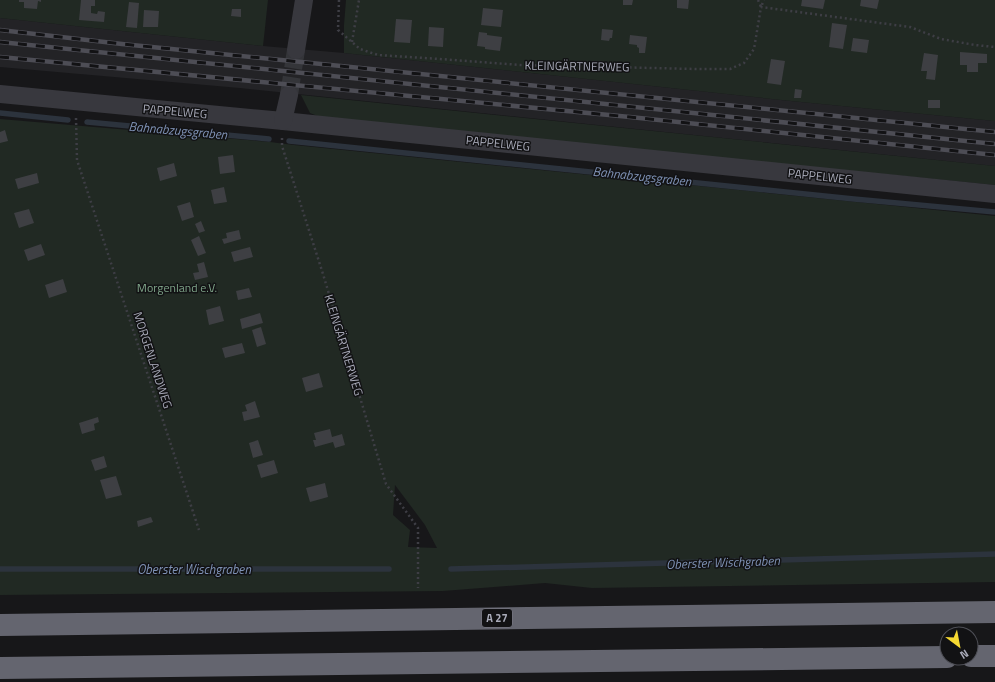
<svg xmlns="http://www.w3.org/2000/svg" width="995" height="682" font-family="'Titillium Web',sans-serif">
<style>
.built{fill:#232326}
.green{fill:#212923;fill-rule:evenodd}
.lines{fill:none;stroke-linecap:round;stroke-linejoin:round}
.stream{stroke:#2c333d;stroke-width:5.5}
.building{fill:#3e3f43}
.minor-tunnel{stroke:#343539;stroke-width:18;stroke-dasharray:18 9;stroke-linecap:butt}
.path{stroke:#3e3e45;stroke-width:2.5;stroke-dasharray:2 3;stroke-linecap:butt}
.minor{stroke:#38383e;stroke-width:18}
.motorway{stroke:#64656f;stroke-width:22}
.rail-casing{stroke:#4d4d55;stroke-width:4.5}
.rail{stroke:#121214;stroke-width:3;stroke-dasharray:9;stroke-linecap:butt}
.labels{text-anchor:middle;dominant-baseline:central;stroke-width:3;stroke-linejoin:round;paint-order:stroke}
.shield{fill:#121214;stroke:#7c7d88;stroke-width:1}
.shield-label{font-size:11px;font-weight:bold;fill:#a9abb9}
.street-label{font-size:12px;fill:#a9abb9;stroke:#121214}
.park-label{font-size:12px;fill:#7fa489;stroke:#121214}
.water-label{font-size:13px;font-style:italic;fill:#7f92b5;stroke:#121214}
</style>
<rect width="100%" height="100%" fill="#171719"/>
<path class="built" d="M0 18 263 46 344 53 791 101 995 121V166L240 88 0 67Z"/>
<g class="green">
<path d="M0 0H268L263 46 0 18Z"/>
<path d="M346 0H995V121L791 101 344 53V25Z"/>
<path d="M301 95 995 166V185L325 119 310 113Z"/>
<path d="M0 119 270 142 294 145 995 216V582L592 588 545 583 443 591 0 595ZM395 485 425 525 437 548 408 547 410 530 393 515Z"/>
</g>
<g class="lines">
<g class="stream">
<path d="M0 113 68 120"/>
<path d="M87 122 269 139"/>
<path d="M289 141 854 199 995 212"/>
<path d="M0 569H389"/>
<path d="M451 569 995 554"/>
</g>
</g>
<g class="building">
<path d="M19 0H41V2L38 1 37 9 24 8V2H19Z"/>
<path d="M81 0H95V6H91V13L97 14 98 11 105 12 104 22 79 20Z"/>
<path d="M623 0H633L632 5H623Z"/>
<path d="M677 0H689L688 9 677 8Z"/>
<path d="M802 0H825L823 9 801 6Z"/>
<path d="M861 0H879L877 9 860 6Z"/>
<path d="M129 2 139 3 137 28 126 27Z"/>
<path d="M483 8 503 10 501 27 481 25Z"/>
<path d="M232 9H241V17L231 16Z"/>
<path d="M144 10 159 11 158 27H143Z"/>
<path d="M396 19 412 20 410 43 394 42Z"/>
<path d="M832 23 847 25 843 49 829 47Z"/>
<path d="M429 27 444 28 443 47 428 46Z"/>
<path d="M602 29 613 30 612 38H610L609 41 601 40Z"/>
<path d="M479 32 487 33V35L502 37 500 51 485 49V47L477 46Z"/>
<path d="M630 35 647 37 645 53H639V48L637 47V45L629 44Z"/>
<path d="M853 38 869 40 867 53 851 51Z"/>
<path d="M960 52 987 54V63H978V72H967V65H960Z"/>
<path d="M924 53 938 55 935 80 926 79 927 71H921Z"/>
<path d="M771 59 785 61 781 85 767 83Z"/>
<path d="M795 89 802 90 801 98H794Z"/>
<rect x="928" y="100" width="12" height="8"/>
<path d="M5 130 8 141 0 143V132Z"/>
<path d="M233 155 235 172 220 174 218 157Z"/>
<path d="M174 163 177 176 160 181 157 168Z"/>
<path d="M37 173 39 183 18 189 15 179Z"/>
<path d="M224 187 227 202 214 204 211 190Z"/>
<path d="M190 202 194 217 182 221 177 206Z"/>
<path d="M29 209 34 223 19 228 14 213Z"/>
<path d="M201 221 205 231 199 233 195 224Z"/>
<path d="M239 230 241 239 224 244 222 239 227 238 226 233Z"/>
<path d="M199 236 206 253 198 256 191 240Z"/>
<path d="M41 244 45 255 28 261 24 250Z"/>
<path d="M250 247 253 257 234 262 231 252Z"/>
<path d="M204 262 208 277 195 280 193 273 199 272 197 264Z"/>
<path d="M63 279 67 292 49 298 45 285Z"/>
<path d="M249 288 252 297 238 300 236 291Z"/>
<path d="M220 306 224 321 209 325 206 310Z"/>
<path d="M260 313 263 323 242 329 240 319Z"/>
<path d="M261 327 266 344 257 347 252 330Z"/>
<path d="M242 343 245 353 225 358 222 348Z"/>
<path d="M319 373 323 387 306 392 302 378Z"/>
<path d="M255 401 260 417 244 421 242 412 247 411 245 405Z"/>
<path d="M98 417 99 422 94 424 95 430 82 434 79 423Z"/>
<path d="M330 429 332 437 342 434 345 445 335 448 333 442 315 447 313 440H316L314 433Z"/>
<path d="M258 440 263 455 253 458 249 443Z"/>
<path d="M104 456 107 467 95 471 91 460Z"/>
<path d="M274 460 278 473 261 478 257 465Z"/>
<path d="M116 476 122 495 106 499 100 480Z"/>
<path d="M325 483 328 497 310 502 306 488Z"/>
<path d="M151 517 153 522 138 527 137 521Z"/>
</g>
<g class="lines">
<path class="minor-tunnel" d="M289 95 296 50"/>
<g class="path">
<path d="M339 0 338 30 360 49 378 55 440 59 520 65 696 69H730L744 63 754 49 761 7 910 27 941 39 975 45 995 47"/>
<path d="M758 0 761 7 764 0"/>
<path d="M352 42 359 0"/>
<path d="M76 118 77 160 199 530"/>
<path d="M282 138V146L323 274 386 484 418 528V588"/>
</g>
<g class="minor">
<path d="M296 50 304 0"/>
<path d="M0 94 283 121 995 194"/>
<path d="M283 121 289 95"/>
</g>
<g class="motorway">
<path d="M0 625 995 612"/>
<path d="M971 656H995"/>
<path d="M0 668 947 657"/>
</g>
<defs>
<g id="rail">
<path d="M0 30 122 44 995 132"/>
<path d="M0 42 995 144"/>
<path d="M0 57 630 117 995 155"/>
</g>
</defs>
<use href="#rail" class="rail-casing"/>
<use href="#rail" class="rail"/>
</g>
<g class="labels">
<rect class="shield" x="482" y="609" width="30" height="18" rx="3"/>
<g class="shield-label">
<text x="497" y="618">A 27</text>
</g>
<g class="street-label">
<text transform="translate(577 66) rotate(1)">KLEINGÄRTNERWEG</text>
<text transform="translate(175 111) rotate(5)">PAPPELWEG</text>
<text transform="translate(498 143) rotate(6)">PAPPELWEG</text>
<text transform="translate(820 176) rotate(6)">PAPPELWEG</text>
<text transform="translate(344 345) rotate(73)">KLEINGÄRTNERWEG</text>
<text transform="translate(153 360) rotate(72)">MORGENLANDWEG</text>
</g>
<g class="park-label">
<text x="177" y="287">Morgenland e.V.</text>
</g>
<g class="water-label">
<text transform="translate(178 130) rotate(5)">Bahnabzugsgraben</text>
<text transform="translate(642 176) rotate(6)">Bahnabzugsgraben</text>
<text transform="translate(723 562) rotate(-2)">Oberster Wischgraben</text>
<text x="194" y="569">Oberster Wischgraben</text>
</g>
</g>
<g transform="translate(959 646) rotate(148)"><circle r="19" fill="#121214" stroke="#4e4f56"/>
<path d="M0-3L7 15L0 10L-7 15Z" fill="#f6d932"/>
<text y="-6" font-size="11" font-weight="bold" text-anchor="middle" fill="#a9abb9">N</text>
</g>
</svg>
